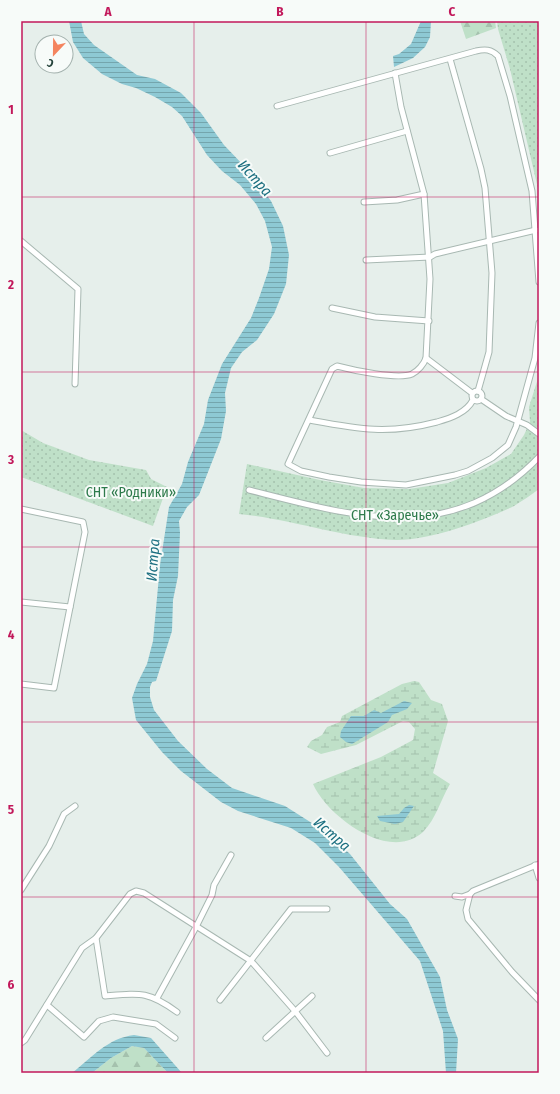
<svg xmlns="http://www.w3.org/2000/svg" width="560" height="1094" font-family="'Fira Sans Condensed',sans-serif">
<style>
.forest{fill:url(#forest-firs)}
.wetland{fill:url(#wetland-marsh)}
.park{fill:url(#park-dots)}
.water{fill:url(#water-rules)}
.lines{fill:none;stroke-linecap:round;stroke-linejoin:round}
.street-casing{stroke:#a8b8b2;stroke-width:7}
.street{stroke:#fff;stroke-width:5}
.grid{fill:none;stroke:#c2185b;stroke-width:1;stroke-opacity:0.55}
.labels{text-anchor:middle;dominant-baseline:central;stroke-width:4;stroke-linejoin:round;paint-order:stroke}
.park-label{font-size:14px;fill:#2d7a4b;stroke:#f7fbf9}
.water-label{font-size:15px;font-style:italic;fill:#1c6f80;stroke:#f7fbf9}
.neatline{fill:none;stroke:#c2185b;stroke-width:1.5}
.grid-label{font-size:13px;text-anchor:middle;font-weight:bold;fill:#c2185b}
</style>
<defs>
<pattern id="forest-firs" width="22" height="20" patternUnits="userSpaceOnUse"><rect width="22" height="20" fill="#bfe0c8"/><path d="M5 1l3.5 6h-7zM16 11l3.5 6h-7z" fill="#a4c1ad"/></pattern>
<pattern id="wetland-marsh" width="20" height="14" patternUnits="userSpaceOnUse"><rect width="20" height="14" fill="#bfe0c8"/><path d="M1 5h8M5 5V1M11 12h8M15 12V8" fill="none" stroke="#a4c1ad"/></pattern>
<pattern id="park-dots" width="8" height="8" patternUnits="userSpaceOnUse"><rect width="8" height="8" fill="#bfe0c8"/><path d="M2 2h.1M6 6h.1" fill="none" stroke="#a4c1ad" stroke-width="1.8" stroke-linecap="round"/></pattern>
<pattern id="water-rules" width="6" height="5" patternUnits="userSpaceOnUse"><rect width="6" height="5" fill="#8ec9d4"/><path d="M0 2.5h6" fill="none" stroke="#74a5ad"/></pattern>
</defs>
<rect width="100%" height="100%" fill="#e6efeb"/>
<g class="forest">
<path d="M460 21H495L496 28 466 39Z"/>
<path d="M132 1046 144 1048 168 1073H92L111 1058Z"/>
</g>
<path class="wetland" d="M414 681 419 682 431 700 442 704 448 721 433 773 450 784C441 799 436 819 423 832 389 863 327 816 313 784L381 757 413 740 415 729 409 722 403 721 356 745 321 754 307 747 311 741 322 735 327 727 340 722 342 716 402 684Z"/>
<g class="park">
<path d="M497 21H539V193L510 69 498 29Z"/>
<path d="M539 375V489C531 495 522 501 514 506 483 521 428 541 395 540 342 538 291 519 239 514L247 464 320 480 364 488 409 489 448 483 486 468 511 454 524 435 530 422 529 407Z"/>
<path d="M21 430 43 443 89 460 146 470 151 479 167 487 153 526 21 477Z"/>
</g>
<g class="water">
<path d="M69 21H81L84 34 94 45 137 75 155 79 181 93 201 113 224 145 247 169 271 201 283 226 289 255 286 284 274 314 257 340 242 352 231 368 225 393 226 411 221 439 199 495 187 507 179 521 180 533 178 576 173 600 172 631 156 681 152 682 150 687V697L154 710 178 741 207 769 232 788 285 806 326 832 350 854 390 904 407 919 440 977 447 1010 458 1039 456 1073H446L443 1031 420 961 339 867 315 843 291 828 238 811 221 802 181 771 162 752 136 720 132 698 137 684 147 664 153 641 160 565 169 507 182 484 188 462 204 424 208 400 222 364 251 318 259 298 269 269 272 247 265 221 256 204 240 185 222 171 207 155 182 116 172 107 155 97 136 88 122 84 102 74 83 58 73 42Z"/>
<path d="M421 21H431L430 37 425 47 413 58 394 67 393 56 399 54 411 44Z"/>
<path d="M404 701 412 703 407 709 392 715 388 722 352 744 346 742 340 737 341 731 351 716H364L374 710 381 713Z"/>
<path d="M409 805 414 806 403 822 395 824 380 821 377 816 399 814 404 808Z"/>
<path d="M134 1035 151 1038 182 1073H168L144 1048 132 1046 111 1058 92 1073H72C91 1058 108 1038 134 1035Z"/>
</g>
<g class="lines">
<defs>
<g id="street">
<path d="M450 59 481 169 485 188 492 273 489 352 478 391"/>
<path d="M395 73 401 107 424 194 430 279 426 358C424 364 418 371 412 374 398 380 352 370 337 366L332 369 288 464 301 471 329 477 361 482 406 485 455 475 468 471 492 458 508 445 516 427 535 358 539 323"/>
<path d="M277 106 476 51C485 49 491 49 498 56L510 96 532 191 539 282"/>
<path d="M330 153 407 131"/>
<path d="M364 202 397 200 424 194"/>
<path d="M21 241 78 289 75 384"/>
<path d="M366 260 430 257 435 254 536 230"/>
<path d="M332 308 375 317 429 321"/>
<path d="M426 358 472 393"/>
<circle cx="477" cy="396" r="5"/>
<path d="M481 399 506 416 527 425 539 434"/>
<path d="M309 420C358 429 387 435 437 422 451 418 466 413 473 400"/>
<path d="M249 490C355 517 452 547 539 457"/>
<path d="M21 509 83 522 85 532 54 688 21 684"/>
<path d="M21 602 70 607"/>
<path d="M539 864 473 891 470 894 466 910 468 919 512 972 539 1000"/>
<path d="M535 865 539 878"/>
<path d="M21 890 49 846 64 814 75 806"/>
<path d="M455 896 462 897 470 894"/>
<path d="M96 938 130 894 136 891 144 893 251 961 295 1011 327 1053"/>
<path d="M157 998 196 927 212 895 214 885 231 855"/>
<path d="M220 1000 291 909H327"/>
<path d="M47 1005 84 1037 99 1021 113 1017 156 1024 175 1038"/>
<path d="M266 1038 312 996"/>
<path d="M21 1043 25 1040 82 948 96 938 105 996C140 993 148 991 177 1012"/>
</g>
</defs>
<use href="#street" class="street-casing"/>
<use href="#street" class="street"/>
</g>
<path class="grid" d="M194 21V1073M366 21V1073M21 197H539M21 372H539M21 547H539M21 722H539M21 897H539"/>
<g class="labels">
<g class="park-label">
<text x="131" y="492">СНТ «Родники»</text>
<text x="395" y="515">СНТ «Заречье»</text>
</g>
<g class="water-label">
<text transform="translate(255 178) rotate(48)">Истра</text>
<text transform="translate(153 560) rotate(-86)">Истра</text>
<text transform="translate(332 834) rotate(41)">Истра</text>
</g>
</g>
<rect width="560" height="1094" fill="none" stroke="#f7fbf9" stroke-width="44"/>
<g transform="translate(54 54) rotate(202)"><circle r="19" fill="#f7fbf9" stroke="#a3b1ad"/>
<path d="M0-3L7 15L0 10L-7 15Z" fill="#f4845f"/>
<text y="-6" font-size="11" font-weight="bold" text-anchor="middle" fill="#24423a">С</text>
</g>
<rect x="22" y="22" width="516" height="1050" class="neatline"/>
<g class="grid-label">
<text x="108" y="16">A</text>
<text x="280" y="16">B</text>
<text x="452" y="16">C</text>
<text x="11" y="114">1</text>
<text x="11" y="289">2</text>
<text x="11" y="464">3</text>
<text x="11" y="639">4</text>
<text x="11" y="814">5</text>
<text x="11" y="989">6</text>
</g>
</svg>
